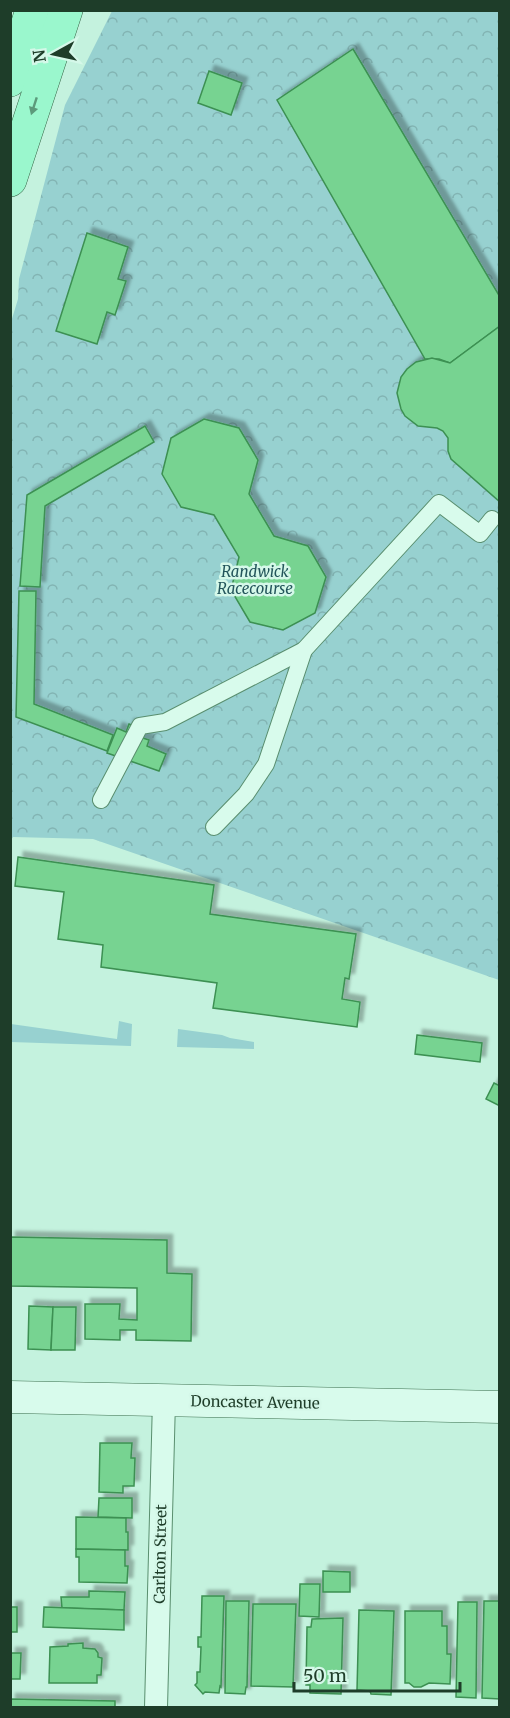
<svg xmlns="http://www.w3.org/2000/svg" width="510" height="1718" font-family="Merriweather,serif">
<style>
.grass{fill:#97d1d0}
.park{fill:url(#park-crowns)}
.building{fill:#77d391;stroke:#3c9052;stroke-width:1.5;filter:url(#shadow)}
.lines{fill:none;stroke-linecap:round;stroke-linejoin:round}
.pedestrian-casing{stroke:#598e6e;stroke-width:18}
.minor-casing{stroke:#598e6e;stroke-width:24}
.secondary-casing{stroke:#3c704f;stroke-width:33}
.primary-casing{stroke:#2d5c3c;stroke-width:34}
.pedestrian{stroke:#d8fbec;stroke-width:16}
.minor{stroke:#d8fbec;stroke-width:22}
.secondary{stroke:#d8fbec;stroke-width:32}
.primary{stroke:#9af7cd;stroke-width:33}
.oneway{fill:#5c9a7b}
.labels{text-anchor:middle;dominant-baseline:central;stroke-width:5;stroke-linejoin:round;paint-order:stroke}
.park-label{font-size:15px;font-style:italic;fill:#23555b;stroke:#d5f8e9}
.street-label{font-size:15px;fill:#1e3d29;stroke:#d5f8e9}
</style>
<defs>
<pattern id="park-crowns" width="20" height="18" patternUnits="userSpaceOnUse" patternTransform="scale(1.5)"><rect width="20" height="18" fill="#97d1d0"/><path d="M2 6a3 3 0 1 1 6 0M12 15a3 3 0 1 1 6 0" fill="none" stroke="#82b4b3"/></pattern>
<filter id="shadow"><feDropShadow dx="5.5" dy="-5.5" stdDeviation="1.5" flood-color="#0004"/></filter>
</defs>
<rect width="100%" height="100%" fill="#c4f2de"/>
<g class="grass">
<path d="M119 1021 132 1024 131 1046 11 1042V1024L117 1039Z"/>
<path d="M178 1029 222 1035 230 1038 254 1042V1049L177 1047Z"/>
</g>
<path class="park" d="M112 11H499V980L93 839 13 837 11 840V322L18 299 19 279 65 105Z"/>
<g class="building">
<path d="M353 49 500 297V326L450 363 439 359H425L277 100Z"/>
<path d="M209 71 242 83 231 115 198 103Z"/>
<path d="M87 233 128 247 118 279 126 281 115 315 107 312 97 344 56 331Z"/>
<path d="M500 326V502L451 459 448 451V438L443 431 437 428 418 426 405 416 401 409 397 393 401 377 407 369 416 362 432 358 450 363Z"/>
<path d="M204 419 239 428 258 460 249 494 274 536 308 546 326 577 315 613 283 630 250 622 231 590 239 557 214 515 181 507 162 474 171 438Z"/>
<path d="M145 426 154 442 45 506 40 587 20 586 27 495Z"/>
<path d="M19 591H36L34 704 113 735 107 751 16 717Z"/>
<path d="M129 724 143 730 140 737 149 740 147 746 166 754 159 771 107 753 117 728 126 732Z"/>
<path d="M18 857 214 885 210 914 356 934 349 979 345 978 342 999 360 1002 357 1027 213 1008 217 983 101 967 103 945 58 939 64 892 15 886Z"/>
<path d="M417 1035 482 1043 480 1062 415 1054Z"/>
<path d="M494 1083 500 1086V1106L486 1099Z"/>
<path d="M10 1237 167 1240V1273L192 1274 191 1341 136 1340V1330H120V1340L85 1339V1304H120L119 1319 137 1320V1288L10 1286Z"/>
<path d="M29 1306 53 1307 51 1350 28 1349Z"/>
<path d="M53 1307H76L75 1350H51Z"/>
<path d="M100 1443H132L131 1458H135L134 1486H123V1493L99 1492Z"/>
<path d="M99 1498H132V1518L98 1517Z"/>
<path d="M76 1517 126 1518V1532H128V1550L76 1549Z"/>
<path d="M76 1549 125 1550V1566H128L127 1583 79 1582V1557H76Z"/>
<path d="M323 1571 350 1572V1592H323Z"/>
<path d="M300 1584H320L319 1617 299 1616Z"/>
<path d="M89 1591 125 1592 124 1610 62 1608 61 1597H89Z"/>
<path d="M202 1596H224L221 1687 220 1686 219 1693 205 1692 203 1694 195 1685 197 1683V1672H200L201 1647H198V1637H201Z"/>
<path d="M226 1601H249L247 1687H246L245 1694 225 1693Z"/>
<path d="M484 1601H500V1699L482 1698Z"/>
<path d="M458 1602H477L476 1698 456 1697Z"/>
<path d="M253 1604H296L293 1687 251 1686Z"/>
<rect x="10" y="1607" width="7" height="25"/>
<path d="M44 1607 124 1610V1630L43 1627Z"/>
<path d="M359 1610 394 1611 391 1695 371 1694 370 1691 357 1690Z"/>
<path d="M405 1611H442V1626H447V1654H451L450 1684 429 1683 421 1687H414L409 1683H405Z"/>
<path d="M343 1618 341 1694 310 1693V1685H306L307 1627H311L312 1619Z"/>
<path d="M83 1643V1648L95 1649 98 1653V1657L102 1658 101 1675H97V1683H49L50 1647 68 1646V1644Z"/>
<path d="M10 1653H21L20 1679H10Z"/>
<path d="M10 1699 115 1701V1708H10Z"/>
</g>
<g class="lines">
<defs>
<g id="pedestrian">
<path d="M101 800 140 726 165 722 304 650"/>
<path d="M214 827 246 794 266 764 304 650 439 503 480 534 492 519"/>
</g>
<path id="minor" d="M156 1708 164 1400"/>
<path id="secondary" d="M10 1397 500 1407"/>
<g id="primary">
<path d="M10 80 32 10"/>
<path d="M10 180 66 10"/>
</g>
</defs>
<use href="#pedestrian" class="pedestrian-casing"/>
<use href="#minor" class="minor-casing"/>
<use href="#secondary" class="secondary-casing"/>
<use href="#primary" class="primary-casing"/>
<use href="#pedestrian" class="pedestrian"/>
<use href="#minor" class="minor"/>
<use href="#secondary" class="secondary"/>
<use href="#primary" class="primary"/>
</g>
<defs><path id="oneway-solid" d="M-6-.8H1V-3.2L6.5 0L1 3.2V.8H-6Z" transform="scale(1.5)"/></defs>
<use class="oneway" href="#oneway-solid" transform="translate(34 106) rotate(108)"/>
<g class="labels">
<g class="park-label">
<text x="255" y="571">Randwick<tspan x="255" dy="17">Racecourse</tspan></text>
</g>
<g class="street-label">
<text transform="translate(255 1402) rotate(1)">Doncaster Avenue</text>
<text transform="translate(160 1554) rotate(-89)">Carlton Street</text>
</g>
</g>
<rect width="510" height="1718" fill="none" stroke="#1e3d29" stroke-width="24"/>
<g transform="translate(54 54) rotate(262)" stroke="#d5f8e9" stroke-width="4.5" paint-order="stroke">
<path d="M0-4.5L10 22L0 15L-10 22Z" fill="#1e3d29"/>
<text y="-9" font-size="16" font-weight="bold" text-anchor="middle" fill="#1e3d29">N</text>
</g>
<path d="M294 1682v9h166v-9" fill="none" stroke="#1e3d29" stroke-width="3"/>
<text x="303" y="1682" font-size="18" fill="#1e3d29" stroke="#d5f8e9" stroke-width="4.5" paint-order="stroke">50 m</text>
</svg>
